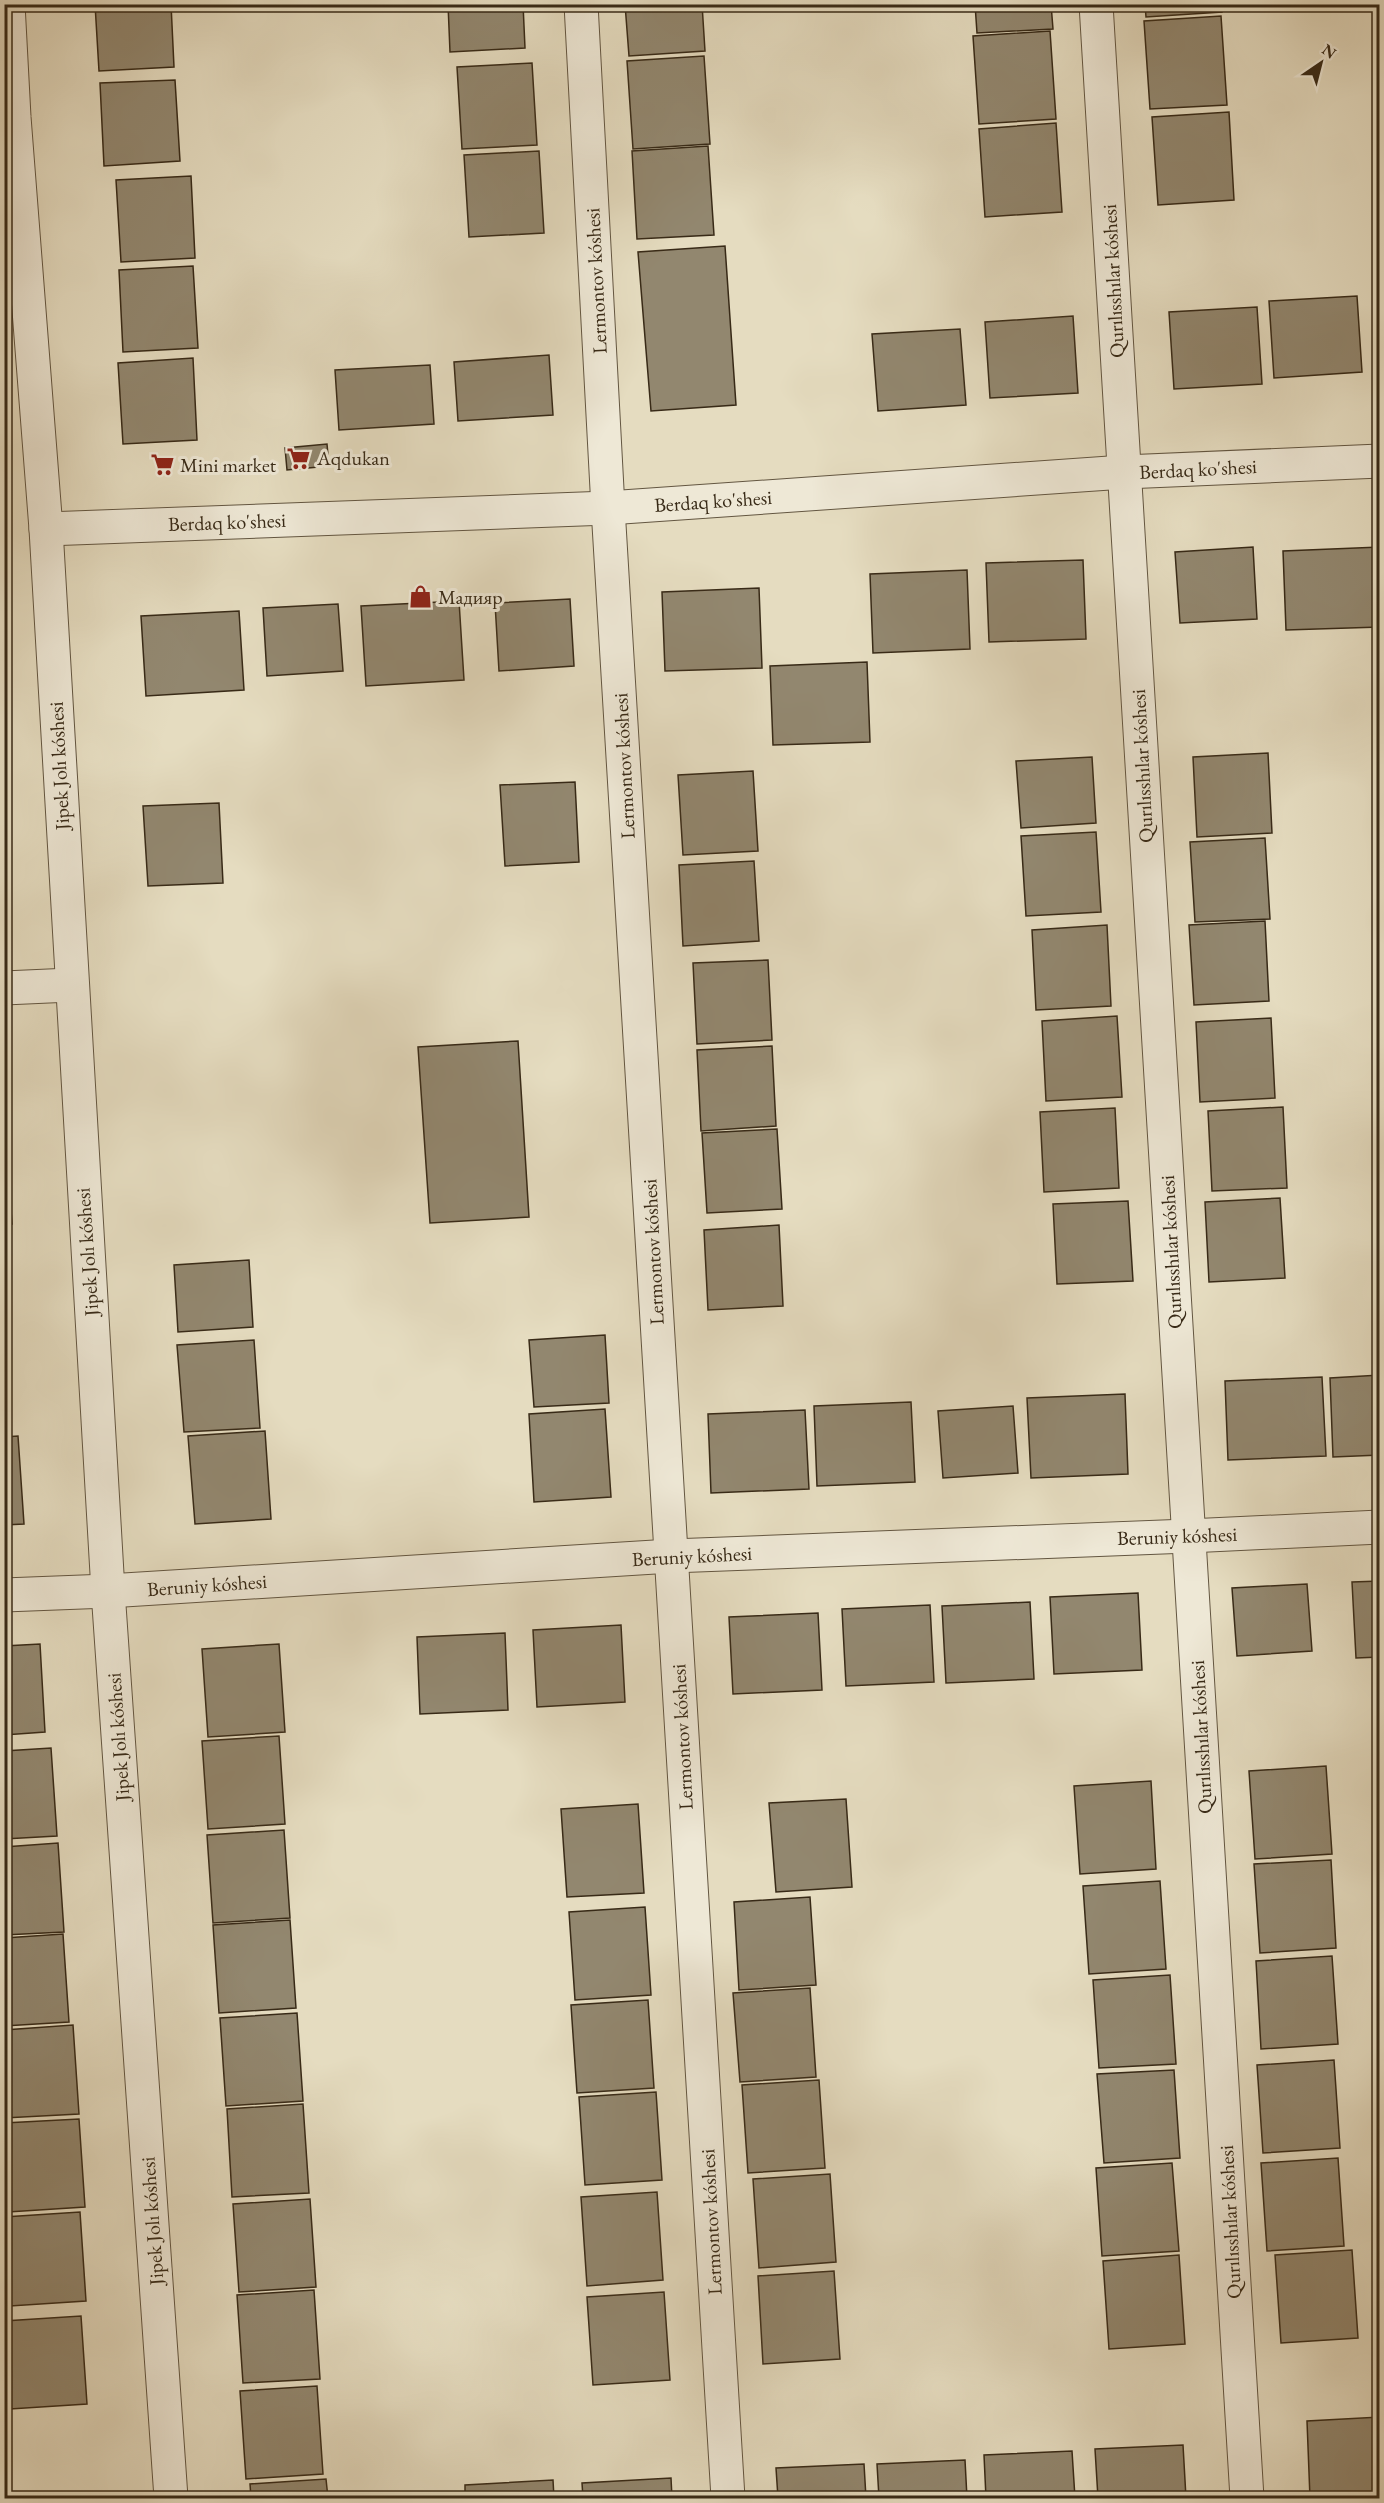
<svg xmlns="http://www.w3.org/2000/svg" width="1384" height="2503" font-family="'EB Garamond',serif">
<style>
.building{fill:#92876f;stroke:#382a17;stroke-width:1.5}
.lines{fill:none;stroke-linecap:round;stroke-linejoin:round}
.minor-casing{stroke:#635641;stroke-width:35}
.tertiary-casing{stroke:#635641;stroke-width:35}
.minor{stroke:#eee8d6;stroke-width:33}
.tertiary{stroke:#eee8d6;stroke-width:33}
.labels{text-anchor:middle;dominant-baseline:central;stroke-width:6;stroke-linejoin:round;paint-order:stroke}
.street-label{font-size:20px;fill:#382a17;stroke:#eee8d6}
.poi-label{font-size:20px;fill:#382a17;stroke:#eee8d6;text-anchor:start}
</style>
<rect width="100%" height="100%" fill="#e5dcc0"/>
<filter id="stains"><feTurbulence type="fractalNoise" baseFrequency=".00333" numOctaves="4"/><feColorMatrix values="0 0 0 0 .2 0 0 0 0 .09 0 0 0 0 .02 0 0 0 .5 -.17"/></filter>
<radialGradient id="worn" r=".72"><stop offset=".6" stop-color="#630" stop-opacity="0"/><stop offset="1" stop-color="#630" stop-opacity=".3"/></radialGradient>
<g class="building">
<path d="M95 4H171L174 67 99 71Z"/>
<path d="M448 4H523L525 48 450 52Z"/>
<path d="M625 4H702L705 51 629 56Z"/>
<path d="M975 4H1051L1053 29 977 33Z"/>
<path d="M1145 4H1222V12L1146 17Z"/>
<path d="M1221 16 1227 105 1150 109 1144 21Z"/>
<path d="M1050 31 1056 119 979 124 973 36Z"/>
<path d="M704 56 710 144 633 149 627 61Z"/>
<path d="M532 63 537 145 462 149 457 67Z"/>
<path d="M175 80 180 161 104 166 100 83Z"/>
<path d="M1229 112 1234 200 1158 205 1152 117Z"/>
<path d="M1056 123 1062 212 985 217 979 129Z"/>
<path d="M708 146 714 235 637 239 632 151Z"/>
<path d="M539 151 544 233 469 237 464 155Z"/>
<path d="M191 176 195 258 121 262 116 180Z"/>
<path d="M725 246 736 405 651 411 638 252Z"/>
<path d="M193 266 198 348 123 352 119 270Z"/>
<path d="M1357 296 1362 372 1274 378 1269 301Z"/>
<path d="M1257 307 1262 384 1174 389 1169 312Z"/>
<path d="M1073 316 1078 393 990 398 985 322Z"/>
<path d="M960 329 966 405 878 411 872 334Z"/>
<path d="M549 355 553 415 458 421 454 362Z"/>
<path d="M193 358 197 440 123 444 118 363Z"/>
<path d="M430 365 434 424 339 430 335 370Z"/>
<path d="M327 444 329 466 287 470 285 448Z"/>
<path d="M1253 547 1257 619 1180 623 1175 552Z"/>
<path d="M1380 547V627L1286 630 1283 551Z"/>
<path d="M1083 560 1086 639 989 642 986 563Z"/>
<path d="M967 570 970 649 873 653 870 574Z"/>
<path d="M759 588 762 668 665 671 662 592Z"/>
<path d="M570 599 574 666 499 671 495 603Z"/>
<path d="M459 601 464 680 366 686 361 606Z"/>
<path d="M338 604 343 671 267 676 263 608Z"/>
<path d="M239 611 244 690 146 696 141 616Z"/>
<path d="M867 662 870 742 773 745 770 666Z"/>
<path d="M1268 753 1272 833 1197 837 1193 757Z"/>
<path d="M1092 757 1096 823 1021 828 1016 761Z"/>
<path d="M753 771 758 851 683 855 678 775Z"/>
<path d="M575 782 579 862 505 866 500 785Z"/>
<path d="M219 803 223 883 148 886 143 806Z"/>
<path d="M1096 832 1101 912 1026 916 1021 836Z"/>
<path d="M1265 838 1270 919 1195 922 1190 842Z"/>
<path d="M754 861 759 941 683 946 679 865Z"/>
<path d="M1265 921 1269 1001 1194 1005 1189 925Z"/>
<path d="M1107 925 1111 1006 1036 1010 1032 930Z"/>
<path d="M768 960 772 1040 697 1044 693 963Z"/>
<path d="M1117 1016 1122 1097 1046 1101 1042 1021Z"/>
<path d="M1271 1018 1275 1098 1200 1102 1196 1022Z"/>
<path d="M518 1041 529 1217 430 1223 418 1047Z"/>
<path d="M772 1046 776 1126 701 1131 697 1050Z"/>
<path d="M1283 1107 1287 1188 1212 1191 1208 1111Z"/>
<path d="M1115 1108 1119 1188 1044 1192 1040 1112Z"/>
<path d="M4 1114 12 1224H4Z"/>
<path d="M777 1129 782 1209 707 1213 702 1133Z"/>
<path d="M1280 1198 1285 1278 1209 1282 1205 1202Z"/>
<path d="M1128 1201 1133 1281 1057 1284 1053 1204Z"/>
<path d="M779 1225 783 1306 708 1310 704 1230Z"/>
<path d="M249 1260 253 1327 178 1332 174 1265Z"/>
<path d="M605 1335 609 1403 534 1407 529 1340Z"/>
<path d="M254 1340 260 1428 184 1432 177 1345Z"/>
<path d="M4 1357 9 1422 4 1423Z"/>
<path d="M1380 1375V1455L1333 1457 1330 1378Z"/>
<path d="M1322 1377 1326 1456 1228 1460 1225 1381Z"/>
<path d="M1125 1394 1128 1474 1031 1478 1027 1398Z"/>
<path d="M911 1402 915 1482 817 1486 814 1406Z"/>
<path d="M1013 1406 1018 1473 943 1478 938 1411Z"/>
<path d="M605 1409 611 1497 534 1502 529 1414Z"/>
<path d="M805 1410 809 1489 711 1493 708 1414Z"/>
<path d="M265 1431 271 1519 195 1524 188 1436Z"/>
<path d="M18 1436 24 1524 4 1525V1437Z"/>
<path d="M1380 1581V1657L1356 1658 1352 1582Z"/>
<path d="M1307 1584 1312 1651 1237 1656 1232 1588Z"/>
<path d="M1138 1593 1142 1670 1054 1674 1050 1597Z"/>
<path d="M1030 1602 1034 1679 946 1683 942 1606Z"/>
<path d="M930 1605 934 1682 846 1686 842 1609Z"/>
<path d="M818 1613 822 1690 733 1694 729 1617Z"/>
<path d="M621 1625 625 1702 537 1707 533 1630Z"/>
<path d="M505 1633 508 1710 420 1714 417 1637Z"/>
<path d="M40 1644 45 1732 4 1735V1646Z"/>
<path d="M279 1644 285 1732 208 1737 202 1649Z"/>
<path d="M279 1736 285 1824 208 1829 202 1741Z"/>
<path d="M51 1748 57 1836 4 1839V1751Z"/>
<path d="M1326 1766 1332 1854 1255 1859 1249 1771Z"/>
<path d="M1151 1781 1156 1869 1080 1874 1074 1786Z"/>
<path d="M846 1799 852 1887 776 1892 769 1803Z"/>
<path d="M638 1804 644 1893 567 1897 561 1809Z"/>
<path d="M284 1830 290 1918 213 1923 207 1835Z"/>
<path d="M58 1843 64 1932 4 1935V1847Z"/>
<path d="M1331 1860 1336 1948 1260 1953 1254 1864Z"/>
<path d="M1160 1881 1166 1969 1089 1974 1083 1886Z"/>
<path d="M810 1897 816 1985 739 1990 734 1902Z"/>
<path d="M645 1907 651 1995 575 2000 569 1912Z"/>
<path d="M290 1920 296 2008 219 2013 213 1925Z"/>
<path d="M63 1934 69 2022 4 2026V1938Z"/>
<path d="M1332 1956 1338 2044 1261 2049 1256 1961Z"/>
<path d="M1170 1975 1176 2064 1099 2068 1093 1980Z"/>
<path d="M810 1988 816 2077 740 2082 733 1993Z"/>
<path d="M648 2000 654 2088 577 2093 571 2005Z"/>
<path d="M297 2013 303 2101 226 2106 220 2018Z"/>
<path d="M73 2025 79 2114 4 2118V2030Z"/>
<path d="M1334 2060 1340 2148 1263 2153 1257 2065Z"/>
<path d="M1174 2070 1180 2158 1104 2163 1097 2074Z"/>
<path d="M819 2080 825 2168 748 2173 742 2085Z"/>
<path d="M656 2092 662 2180 585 2185 579 2097Z"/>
<path d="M303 2104 309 2193 232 2197 227 2109Z"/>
<path d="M79 2119 85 2207 8 2212 4 2123Z"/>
<path d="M1338 2158 1344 2246 1267 2251 1261 2163Z"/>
<path d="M1172 2163 1179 2251 1102 2256 1096 2168Z"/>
<path d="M830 2174 836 2262 759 2268 753 2179Z"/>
<path d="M657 2192 663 2280 587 2286 581 2197Z"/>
<path d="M310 2199 316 2287 239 2292 233 2204Z"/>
<path d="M80 2212 86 2301 10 2306 4 2217Z"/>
<path d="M1352 2250 1358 2338 1281 2343 1275 2255Z"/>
<path d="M1179 2255 1185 2344 1109 2349 1103 2261Z"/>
<path d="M834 2271 840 2359 763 2364 758 2276Z"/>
<path d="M314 2290 320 2379 243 2383 237 2295Z"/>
<path d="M664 2292 670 2380 593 2385 587 2297Z"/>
<path d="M81 2316 87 2404 10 2409 4 2321Z"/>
<path d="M317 2386 323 2474 246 2479 240 2391Z"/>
<path d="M1380 2417V2494L1310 2498 1307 2421Z"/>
<path d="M1183 2445 1186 2498H1098L1095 2449Z"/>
<path d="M1072 2451 1075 2498H986L984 2455Z"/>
<path d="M965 2460 967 2498H879L877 2464Z"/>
<path d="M864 2464 866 2498H778L776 2468Z"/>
<path d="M671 2478 672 2498H583L582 2483Z"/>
<path d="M326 2479 328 2498H251L250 2484Z"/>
<path d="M553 2480 554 2498H465V2485Z"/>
</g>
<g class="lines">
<defs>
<g id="minor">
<path d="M581 4 608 508 728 2498"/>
<path d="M1096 4 1247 2498"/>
<path d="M4 988 71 985"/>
<path d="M4 1595 108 1591 671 1556 1188 1536 1380 1527"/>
</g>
<g id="tertiary">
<path d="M8 4 14 117 46 529 108 1591 171 2498"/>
<path d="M46 529 608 508 1124 472 1380 461"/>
</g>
</defs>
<use href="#minor" class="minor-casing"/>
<use href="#tertiary" class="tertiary-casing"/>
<use href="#minor" class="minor"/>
<use href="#tertiary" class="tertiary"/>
</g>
<defs>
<symbol id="supermarket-bare" viewBox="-9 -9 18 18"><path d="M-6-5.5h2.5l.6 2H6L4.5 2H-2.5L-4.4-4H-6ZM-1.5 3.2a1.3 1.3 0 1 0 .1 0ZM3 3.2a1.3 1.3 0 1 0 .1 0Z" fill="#8f2418" stroke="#eee8d6" stroke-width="2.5" paint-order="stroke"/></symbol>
<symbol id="shop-bare" viewBox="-9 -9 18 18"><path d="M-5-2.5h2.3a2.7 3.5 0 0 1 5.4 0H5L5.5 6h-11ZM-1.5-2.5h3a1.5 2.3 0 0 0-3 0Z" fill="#8f2418" stroke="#eee8d6" stroke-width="2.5" paint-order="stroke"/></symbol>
</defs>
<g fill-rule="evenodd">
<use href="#supermarket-bare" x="282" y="442" width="33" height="33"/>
<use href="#supermarket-bare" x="146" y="448" width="33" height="33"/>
<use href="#shop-bare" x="404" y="580" width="33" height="33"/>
</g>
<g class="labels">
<g class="street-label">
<text transform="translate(596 281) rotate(-93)">Lermontov kóshesi</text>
<text transform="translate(1113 281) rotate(-93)">Qurılısshılar kóshesi</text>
<text transform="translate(1198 469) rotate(-3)">Berdaq ko'shesi</text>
<text transform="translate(713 501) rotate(-4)">Berdaq ko'shesi</text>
<text transform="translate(227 522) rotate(-2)">Berdaq ko'shesi</text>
<text transform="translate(59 766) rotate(-93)">Jipek Jolı kóshesi</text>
<text transform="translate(624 766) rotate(-93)">Lermontov kóshesi</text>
<text transform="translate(1142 766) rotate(-93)">Qurılısshılar kóshesi</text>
<text transform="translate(87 1252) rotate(-94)">Jipek Jolı kóshesi</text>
<text transform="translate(653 1252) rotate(-93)">Lermontov kóshesi</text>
<text transform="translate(1171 1252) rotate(-93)">Qurılısshılar kóshesi</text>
<text transform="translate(1177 1536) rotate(-2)">Beruniy kóshesi</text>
<text transform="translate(692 1556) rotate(-3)">Beruniy kóshesi</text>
<text transform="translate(207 1585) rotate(-4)">Beruniy kóshesi</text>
<text transform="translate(118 1737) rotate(-94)">Jipek Jolı kóshesi</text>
<text transform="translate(682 1737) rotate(-93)">Lermontov kóshesi</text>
<text transform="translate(1201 1737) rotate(-93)">Qurılısshılar kóshesi</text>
<text transform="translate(152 2221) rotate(-94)">Jipek Jolı kóshesi</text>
<text transform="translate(711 2222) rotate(-93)">Lermontov kóshesi</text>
<text transform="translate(1230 2222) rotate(-93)">Qurılısshılar kóshesi</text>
</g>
<g class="poi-label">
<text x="317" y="458">Aqdukan</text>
<text x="180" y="465">Mini market</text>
<text x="438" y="597">Мадияр</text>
</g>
</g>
<rect width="1384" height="2503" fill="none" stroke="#e5dcc0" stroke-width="24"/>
<rect x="6" y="6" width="1372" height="2491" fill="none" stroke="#382a17" stroke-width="3"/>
<rect x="12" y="12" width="1360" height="2479" fill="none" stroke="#382a17" stroke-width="1.5"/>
<g transform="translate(1321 63) rotate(35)" stroke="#eee8d6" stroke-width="4.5" paint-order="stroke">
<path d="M0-4.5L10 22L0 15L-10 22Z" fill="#382a17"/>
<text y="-9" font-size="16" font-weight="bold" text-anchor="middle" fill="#382a17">N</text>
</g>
<rect width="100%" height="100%" filter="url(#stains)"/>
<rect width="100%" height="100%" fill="url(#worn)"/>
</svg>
